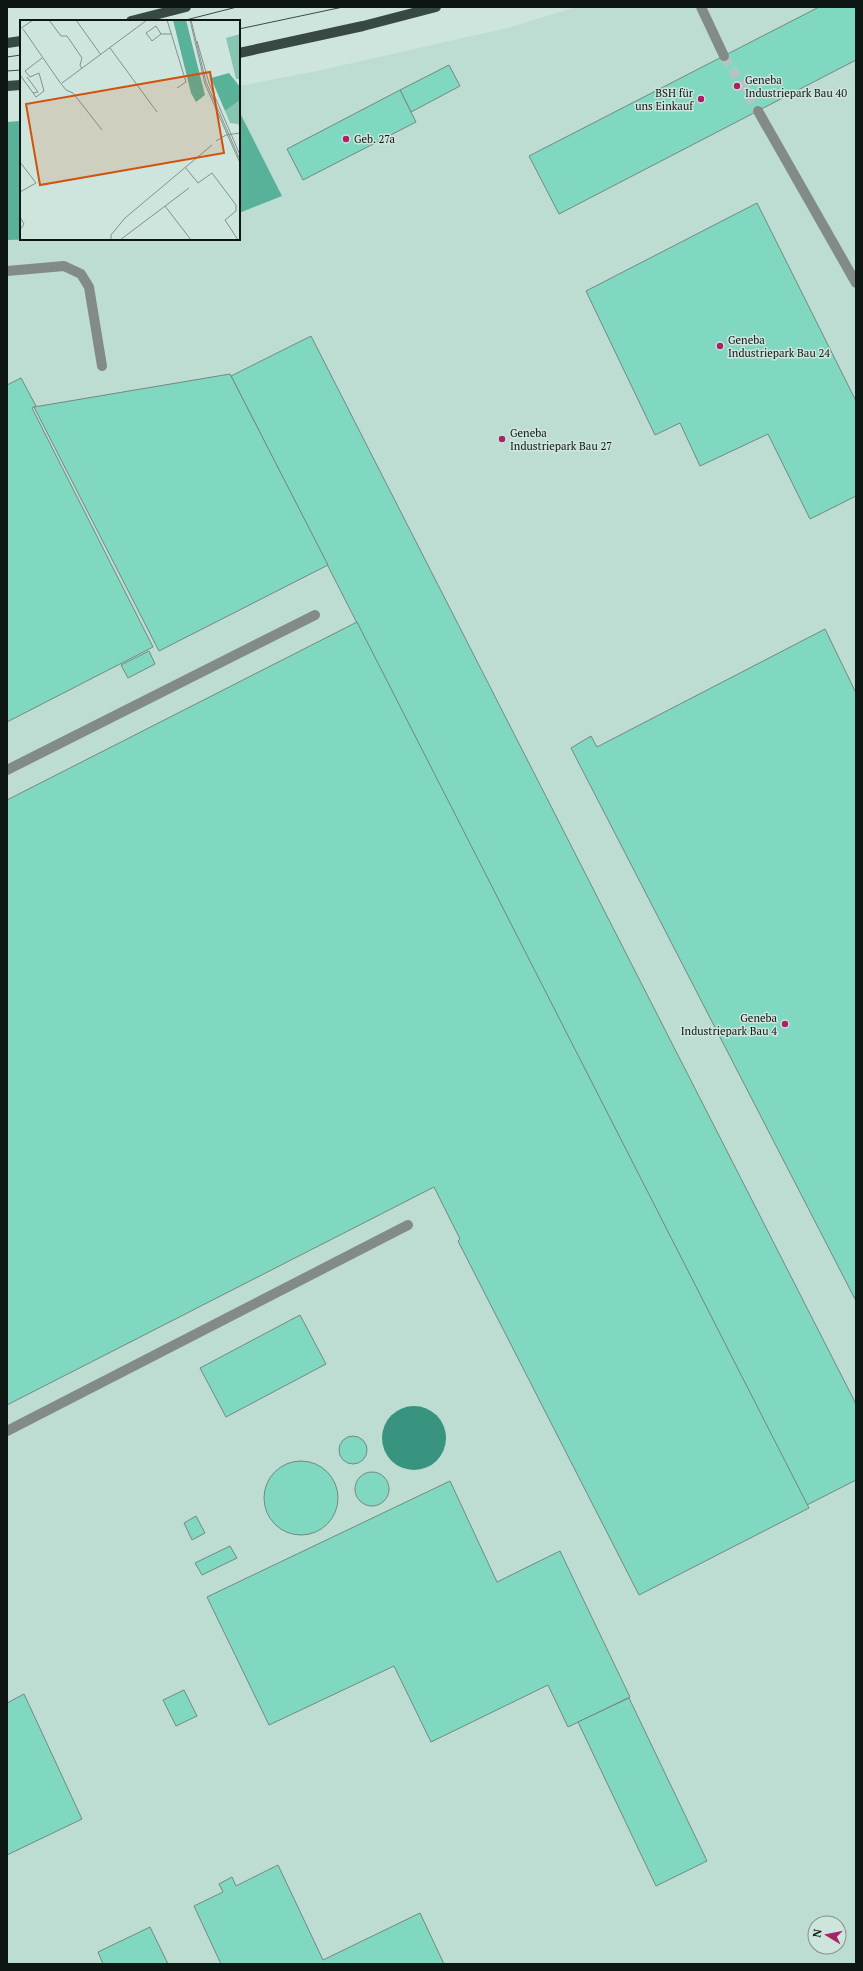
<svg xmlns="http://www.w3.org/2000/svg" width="863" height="1971" font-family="'PT Serif',serif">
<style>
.built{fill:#bdddd2;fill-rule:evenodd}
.forest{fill:#58b199}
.water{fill:#38947e}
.building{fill:#80d8c0;stroke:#748882}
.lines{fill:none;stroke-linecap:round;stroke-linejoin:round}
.minor-tunnel{stroke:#b1c6c0;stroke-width:10;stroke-dasharray:10 5;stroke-linecap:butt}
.minor{stroke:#828b88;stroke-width:10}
.major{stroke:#384843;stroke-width:10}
.tram{stroke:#3e4945;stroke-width:1}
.poi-dot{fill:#a82169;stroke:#cee5de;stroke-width:1.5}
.labels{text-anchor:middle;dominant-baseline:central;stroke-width:3;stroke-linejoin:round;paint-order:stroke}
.poi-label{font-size:11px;fill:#0e1613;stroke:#cee5de;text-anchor:start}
.inset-road{fill:none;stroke:#81928d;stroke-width:1}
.view{fill:#d2520d;fill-opacity:0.15;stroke:#d2520d;stroke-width:2}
.inset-edge{fill:none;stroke:#0e1613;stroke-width:2}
</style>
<rect width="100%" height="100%" fill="#cee5de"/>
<path class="built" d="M576 7H856V1964H7V122L21 121V239H239V86L317 71 507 28ZM815 1923H839V1947H815Z"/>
<g class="forest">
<path d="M239 111 282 196 239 213Z"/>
<path d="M21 121V239H40L7 240V122Z"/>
</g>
<circle class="water" cx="414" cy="1438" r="32"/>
<g class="building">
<path d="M819 7H856V60L559 214 529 156Z"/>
<path d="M449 65 460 86 411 112 400 90Z"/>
<path d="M400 90 416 122 303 180 287 149Z"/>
<path d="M757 203 856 401V496L810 519 768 434 700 466 680 423 655 435 586 291Z"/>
<path d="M311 336 856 1404V1480L807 1505 231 376Z"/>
<path d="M230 374 328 565 159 651 34 407Z"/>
<path d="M21 378 36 406 32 408 153 647 7 722V385Z"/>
<path d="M357 622 809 1508 639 1595 458 1241 460 1239 434 1187 7 1405V800Z"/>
<path d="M825 629 856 693V1301L571 748 591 736 597 747Z"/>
<path d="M149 651 155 664 128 678 121 665Z"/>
<path d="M300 1315 326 1364 226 1417 200 1368Z"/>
<circle cx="353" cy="1450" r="14"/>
<circle cx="301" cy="1498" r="37"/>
<circle cx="372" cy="1489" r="17"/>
<path d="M450 1481 497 1582 560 1551 630 1697 568 1727 548 1685 431 1742 394 1666 269 1725 207 1597Z"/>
<path d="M196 1516 205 1533 192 1540 184 1523Z"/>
<path d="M230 1546 237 1558 202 1575 195 1563Z"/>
<path d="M184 1690 197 1716 176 1726 163 1700Z"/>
<path d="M24 1694 82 1819 7 1855V1703Z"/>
<path d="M629 1698 707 1861 656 1886 578 1722Z"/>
<path d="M278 1865 323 1960 420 1913 444 1964H221L194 1906 223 1892 219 1884 232 1877 236 1886Z"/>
<path d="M150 1927 168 1964H103L98 1952Z"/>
</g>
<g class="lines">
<path class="minor-tunnel" d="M724 56 758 111"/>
<g class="minor">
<path d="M701 7 724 56"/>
<path d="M758 111 856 283"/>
<path d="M7 271 64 266 81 274 89 287 102 366"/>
<path d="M7 770 315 615"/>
<path d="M7 1431 408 1225"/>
</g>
<g class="major">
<path d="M131 21 186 7"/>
<path d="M7 43 21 41"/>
<path d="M239 53 363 26 436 7"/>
<path d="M7 86 21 85"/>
</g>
<g class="tram">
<path d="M182 21 237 7"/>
<path d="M239 29 343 7"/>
<path d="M7 57 21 55"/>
<path d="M7 71 21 70"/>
</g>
</g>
<g class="poi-dot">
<circle cx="737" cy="86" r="4"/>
<circle cx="701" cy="99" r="4"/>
<circle cx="346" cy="139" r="4"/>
<circle cx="720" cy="346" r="4"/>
<circle cx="502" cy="439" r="4"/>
<circle cx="785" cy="1024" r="4"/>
</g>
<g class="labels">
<g class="poi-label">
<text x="745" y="80">Geneba<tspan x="745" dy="13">Industriepark Bau 40</tspan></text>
<text x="693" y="93" text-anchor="end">BSH für<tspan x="693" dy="13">uns Einkauf</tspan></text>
<text x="354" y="139">Geb. 27a</text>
<text x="728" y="340">Geneba<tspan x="728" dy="13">Industriepark Bau 24</tspan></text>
<text x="510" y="433">Geneba<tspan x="510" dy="13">Industriepark Bau 27</tspan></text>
<text x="777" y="1018" text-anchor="end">Geneba<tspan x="777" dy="13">Industriepark Bau 4</tspan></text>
</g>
</g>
<g transform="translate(20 20)">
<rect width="220" height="220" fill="#cee5de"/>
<path d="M220 14V59H216L206 18ZM220 80V107L218 104 210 103 205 91Z" fill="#87c5b3"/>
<path d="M153 0H166L185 75 176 82 171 73ZM209 53 220 67V80L205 91 191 58Z" fill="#58b199"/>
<path class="inset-road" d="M29 0 41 16H47L62 38 60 45 62 49M56 0 81 35M147 0 166 62 157 68M170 0 185 64 220 143M171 0 186 62 220 140M0 9 13 0M3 9 39 61 46 70 53 73 82 110M141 14 132 21 126 13 136 6 141 14H151M177 21 189 63 220 135M90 28 137 92M0 55 16 77 24 71 19 53 10 57 5 51 22 38M7 57 18 72 13 73M42 63 127 0M196 121 206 115 220 113M0 142 16 163 0 172M165 147 178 163 192 153 216 185V191L205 200 218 220M145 186 171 220M0 197 4 204 0 210M91 220V215L105 198 192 125M100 220 169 168"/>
<path class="view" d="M190 52 204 133 20 165 6 84Z"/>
<rect width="220" height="220" class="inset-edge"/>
</g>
<rect width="863" height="1971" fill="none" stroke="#0e1613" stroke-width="16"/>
<g transform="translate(827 1935) rotate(280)"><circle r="19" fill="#cee5de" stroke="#81928d"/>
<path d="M0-3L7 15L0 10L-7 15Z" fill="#a82169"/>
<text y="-6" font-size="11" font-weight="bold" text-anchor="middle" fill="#0e1613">N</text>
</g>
</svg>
